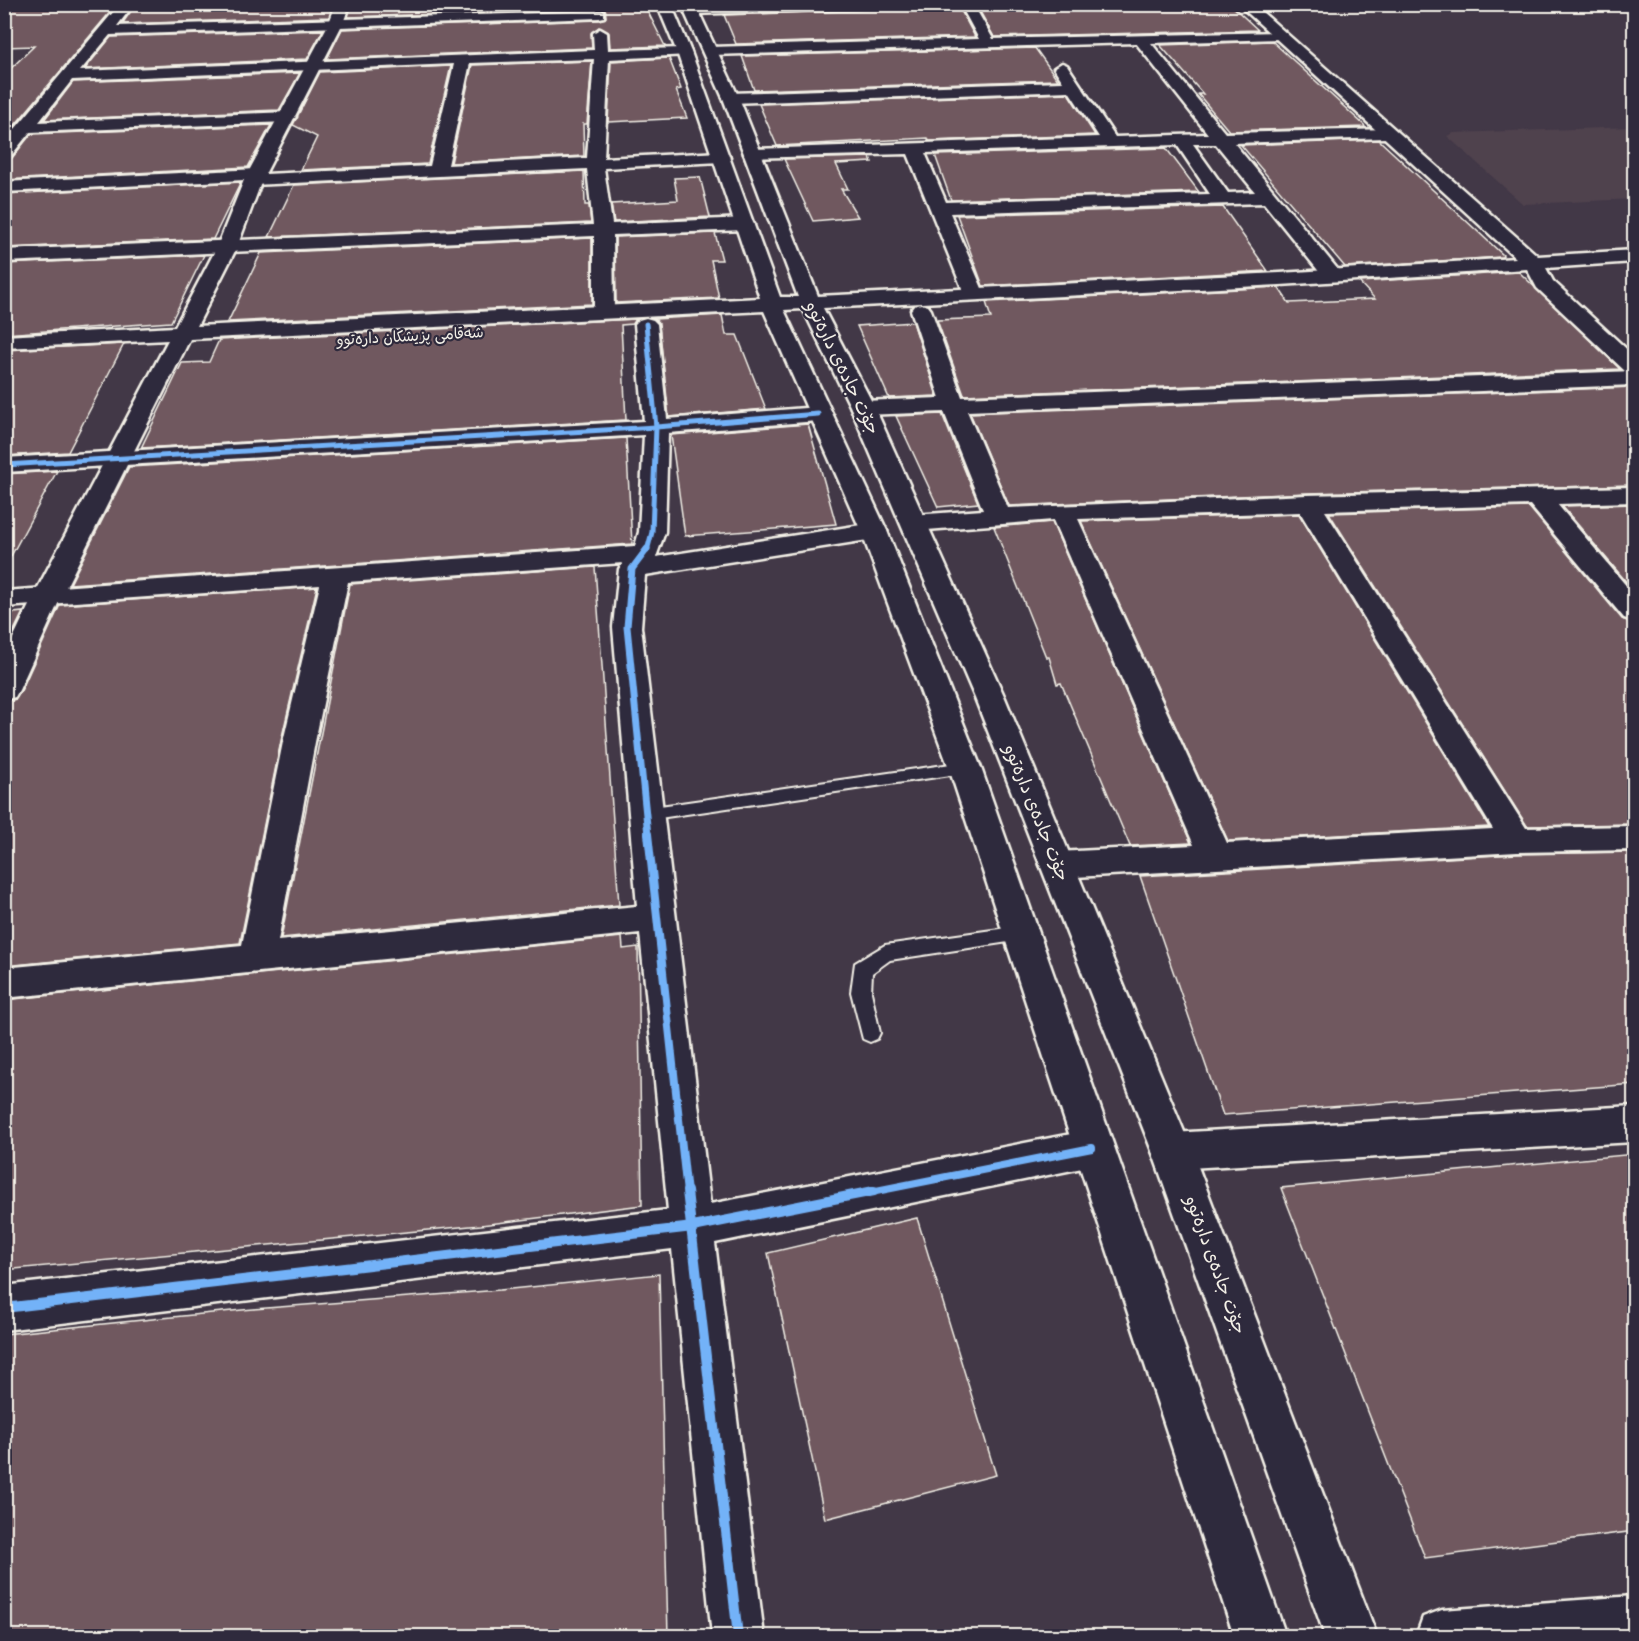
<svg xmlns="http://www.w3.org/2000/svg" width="1639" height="1641" font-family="Mynerve,'Playpen Sans Arabic',sans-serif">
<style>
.built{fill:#50424e}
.building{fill:#6f595f;stroke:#f4f1e8;stroke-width:1.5}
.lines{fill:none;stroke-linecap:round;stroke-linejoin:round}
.lane-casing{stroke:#f4f1e8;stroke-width:4}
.street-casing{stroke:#f4f1e8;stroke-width:5}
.secondary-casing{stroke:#f4f1e8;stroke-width:5}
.lane{fill:#2f2a3d;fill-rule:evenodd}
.street{fill:#2f2a3d;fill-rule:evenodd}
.secondary{fill:#2f2a3d;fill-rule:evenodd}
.cycleway-far3-casing{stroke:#2f2a3d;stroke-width:8}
.cycleway-far2-casing{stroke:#2f2a3d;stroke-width:10}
.cycleway-far1-casing{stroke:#2f2a3d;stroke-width:12}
.cycleway-casing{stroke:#2f2a3d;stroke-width:14}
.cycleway-far3{stroke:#73b2f8;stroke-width:5}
.cycleway-far2{stroke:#73b2f8;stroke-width:7}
.cycleway-far1{stroke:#73b2f8;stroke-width:8}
.cycleway{stroke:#73b2f8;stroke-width:10}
.labels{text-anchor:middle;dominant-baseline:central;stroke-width:4.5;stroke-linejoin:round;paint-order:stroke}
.far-street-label{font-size:15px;fill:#f4f1e8;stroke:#2f2a3d}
.street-label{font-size:18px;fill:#f4f1e8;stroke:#2f2a3d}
</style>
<rect width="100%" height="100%" fill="#423847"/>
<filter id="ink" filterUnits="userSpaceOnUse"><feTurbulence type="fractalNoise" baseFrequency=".0167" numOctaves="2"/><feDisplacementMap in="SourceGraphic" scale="12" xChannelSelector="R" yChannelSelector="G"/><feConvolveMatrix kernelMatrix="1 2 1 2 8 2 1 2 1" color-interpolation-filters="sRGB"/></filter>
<g filter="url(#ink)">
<path class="built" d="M1634 127V199L1523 204 1447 136 1454 133Z"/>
<g class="building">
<path d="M15 4H117L4 138V75L34 46 4 47V14Z"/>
<path d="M136 4H333L329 17 122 24Z"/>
<path d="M352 4H644L665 46 610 48 609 33 599 27 591 33 592 48 327 59 342 29 599 20 606 17 604 9 348 17Z"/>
<path d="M885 4H918V8L959 7 975 37 736 44 724 15 877 10Z"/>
<path d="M1042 4H1230L1258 30 994 37 977 6Z"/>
<path d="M323 30 307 59 85 69 111 37Z"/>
<path d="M1272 41 1364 125 1365 127 1229 131 1198 94H1203L1160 45Z"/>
<path d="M1035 48 1058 80 754 90 742 56Z"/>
<path d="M669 58 681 89 676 90 687 118 608 122 611 61Z"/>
<path d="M592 61 587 124H583L584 156 451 163 472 65Z"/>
<path d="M451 66 428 164 301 170 317 137 293 125 320 72Z"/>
<path d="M300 73 279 110 44 120 73 82Z"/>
<path d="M1068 93 1095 135 929 141 928 138 777 146 759 104Z"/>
<path d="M271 125 248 167 4 180V160L12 158 31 134Z"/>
<path d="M1379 140 1503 255 1502 257 1345 267 1241 145Z"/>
<path d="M1166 148 1199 192 951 200 935 155Z"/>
<path d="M870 157 872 162 836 164 848 189H841L858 217 813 221 784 159Z"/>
<path d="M584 171 585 205H589L591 223 269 237 294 185Z"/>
<path d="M700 177 710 217 614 222 611 204 678 200 674 178Z"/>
<path d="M241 182 213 239 4 248V194Z"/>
<path d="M1223 207 1268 271 983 286 957 215Z"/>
<path d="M715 233 722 260H711L719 298 616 303 615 237Z"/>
<path d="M592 238V304L228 322 261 253Z"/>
<path d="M204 255 171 322 4 334V264Z"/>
<path d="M1519 272 1620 369 964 395 937 320 991 318 986 302 1278 287 1289 303 1375 299 1359 282Z"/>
<path d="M722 315 726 335H737L766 409 669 417 659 324 655 319Z"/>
<path d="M636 319 633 324 621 325 626 420 141 448 182 363 209 362 219 340Z"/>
<path d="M913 322 937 396 889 398 857 326Z"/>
<path d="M124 344 68 452 4 456V350Z"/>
<path d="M1634 387 1635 485 1307 493 1009 506 970 413Z"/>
<path d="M942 414 978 503 938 507 896 416Z"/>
<path d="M808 424 836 524 685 536 671 435Z"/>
<path d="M626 438 632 544 70 584 129 467Z"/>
<path d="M57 471 4 569V474Z"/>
<path d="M1635 504V592L1562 506Z"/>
<path d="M1529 507 1622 619 1635 623V824L1527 826 1329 513Z"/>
<path d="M1299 514 1489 827 1228 841 1081 521Z"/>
<path d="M1052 522 1191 843 1130 846 1061 683 1057 684 1049 657H1046L994 527Z"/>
<path d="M595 567 619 905 281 938 350 584Z"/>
<path d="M317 587 281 741 240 943 4 966V702L16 699 21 691 60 605Z"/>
<path d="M23 612 4 651V614Z"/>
<path d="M1635 852V1084L1223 1115 1140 876 1517 854Z"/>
<path d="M622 937 623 949 638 947 642 1205 481 1225 4 1270V1000Z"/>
<path d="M1635 1154V1531L1425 1558 1281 1188Z"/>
<path d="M917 1218 996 1475 825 1519 768 1253Z"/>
<path d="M659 1274 668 1636H4V1334L242 1310 500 1290Z"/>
</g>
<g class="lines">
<defs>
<g id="lane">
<path d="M965 762 971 764 974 768 971 772 646 820 640 819 637 814 640 809 646 808Z"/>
<path d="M1021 926 1028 929 1031 934 1028 939 890 960 872 973 871 992 880 1033 877 1039 870 1042 863 1039 851 992 855 963 885 945Z"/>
</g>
<g id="street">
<path d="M120 4H134L117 26 604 11V17L599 18 110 35 80 71 594 50 593 33 600 29 607 33 608 50 684 48 691 52 689 55 609 59 604 158 721 152 730 157 721 162 604 168 612 224 745 218 754 224 745 230 613 235 614 313 611 317H597L594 313V236L4 262V250L593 225 587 169 253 185 244 180 4 192V182L257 169 266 174 430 166 454 64 72 80 39 122 288 112 296 117 288 122 30 132 10 157 4 158V142ZM594 59 587 158 448 165 470 63Z"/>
<path d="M735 4H883L877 8 691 14 684 10 691 6Z"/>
<path d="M960 4H973L993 39 1283 32V38L1278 39 1151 43 1225 133 1391 129 1393 133 1385 138 1234 143 1339 271 1342 275 1339 279H1325L1264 203 950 213 984 293 981 297H967L964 293 908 154 747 158 744 154 747 150 753 149 1099 137 1069 91 731 103 723 98 731 93 1063 82 1054 68 1062 63 1067 65 1115 137 1208 134 1136 43 711 55 704 51 711 47 979 39ZM1193 144H1216L1255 192 1228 193ZM1177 145 1210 194 946 202 925 153Z"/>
<path d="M921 304 928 306 931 310 962 397 1634 371V385L967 411 1008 508 1307 495 1634 487V502L1557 504 1634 595V621L1624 618 1530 505 1325 511 1526 828 1634 826V850L1517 852 1057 878 1045 874 1040 865 1045 856 1057 852 1194 845 1053 520 914 531 905 528 901 523 905 518 914 515 983 510 944 412 863 415 855 413 851 408 855 403 863 401 940 398 911 310 914 306ZM1300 512 1493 829 1227 843 1078 519Z"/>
<path d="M646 318 653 320 657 324 667 419 818 407 826 409 830 414 826 419 818 421 668 433 665 532 656 557 874 523 883 525 887 531 883 537 874 539 645 575 641 627 710 1204 1092 1130 1106 1135 1112 1148 1106 1161 1092 1166 715 1243 764 1636H712L672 1249 4 1330V1286L668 1210 640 933 4 998V968L242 945 283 742 320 585 4 607V591L635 546 639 532 644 435 4 472V458L644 421 635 324 639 320ZM623 563 619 569 613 627 637 906 278 941 315 742 348 582Z"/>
<path d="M1634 1106V1142L1172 1169 1158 1164 1152 1151 1158 1138 1172 1133Z"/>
<path d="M1634 1596V1636H1416L1423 1617 1442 1610Z"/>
</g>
<path id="secondary" d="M336 4H350L343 23 262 180 237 247 197 326 760 298 677 52 657 4H671L691 52 780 297H798L723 98 681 4H695L739 98 818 296 1280 273 1516 258 1238 4H1253L1538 256 1634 250V262L1546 268 1553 281 1634 356V374L1626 372 1537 288 1527 269 1280 285 823 308 875 408 1005 698 1192 1151 1377 1636H1325L1152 1151 975 698 851 408 803 309 784 310 887 531 981 768 1286 1636H1234L949 768 861 531 764 311 190 339 61 597 19 690 15 697 4 700V657L33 597 168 340 4 348V336L175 327 217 247 244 180 329 23Z"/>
</defs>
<use href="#lane" class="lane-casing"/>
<use href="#street" class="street-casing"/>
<use href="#secondary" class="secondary-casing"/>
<use href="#lane" class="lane"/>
<use href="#street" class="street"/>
<use href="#secondary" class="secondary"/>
<defs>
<g id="cycleway-far3">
<path d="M646 324 656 427 652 532 647 551"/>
<path d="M4 465 656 427 818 414"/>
</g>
<path id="cycleway-far2" d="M647 549 632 569 627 627 648 835"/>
<g id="cycleway-far1">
<path d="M648 834 687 1193"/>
<path d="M866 1193 1092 1148"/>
</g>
<g id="cycleway">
<path d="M687 1191 738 1636"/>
<path d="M4 1308 693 1227 874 1191"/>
</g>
</defs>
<use href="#cycleway-far3" class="cycleway-far3-casing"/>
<use href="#cycleway-far2" class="cycleway-far2-casing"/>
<use href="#cycleway-far1" class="cycleway-far1-casing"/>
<use href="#cycleway" class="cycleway-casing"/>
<use href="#cycleway-far3" class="cycleway-far3"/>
<use href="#cycleway-far2" class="cycleway-far2"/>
<use href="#cycleway-far1" class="cycleway-far1"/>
<use href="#cycleway" class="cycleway"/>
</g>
</g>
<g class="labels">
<g class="far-street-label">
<text transform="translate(410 337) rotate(-3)">شەقامی پزیشکان دارەتوو</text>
</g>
<g class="street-label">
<text transform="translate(842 368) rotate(64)">جۆت جادەی دارەتوو</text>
<text transform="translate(1036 813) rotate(68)">جۆت جادەی دارەتوو</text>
<text transform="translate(1215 1265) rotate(70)">جۆت جادەی دارەتوو</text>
</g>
</g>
<rect width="1639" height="1641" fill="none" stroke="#2f2a3d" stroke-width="24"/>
<rect x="12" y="12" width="1615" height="1617" fill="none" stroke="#f4f1e8" stroke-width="2" filter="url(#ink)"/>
</svg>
